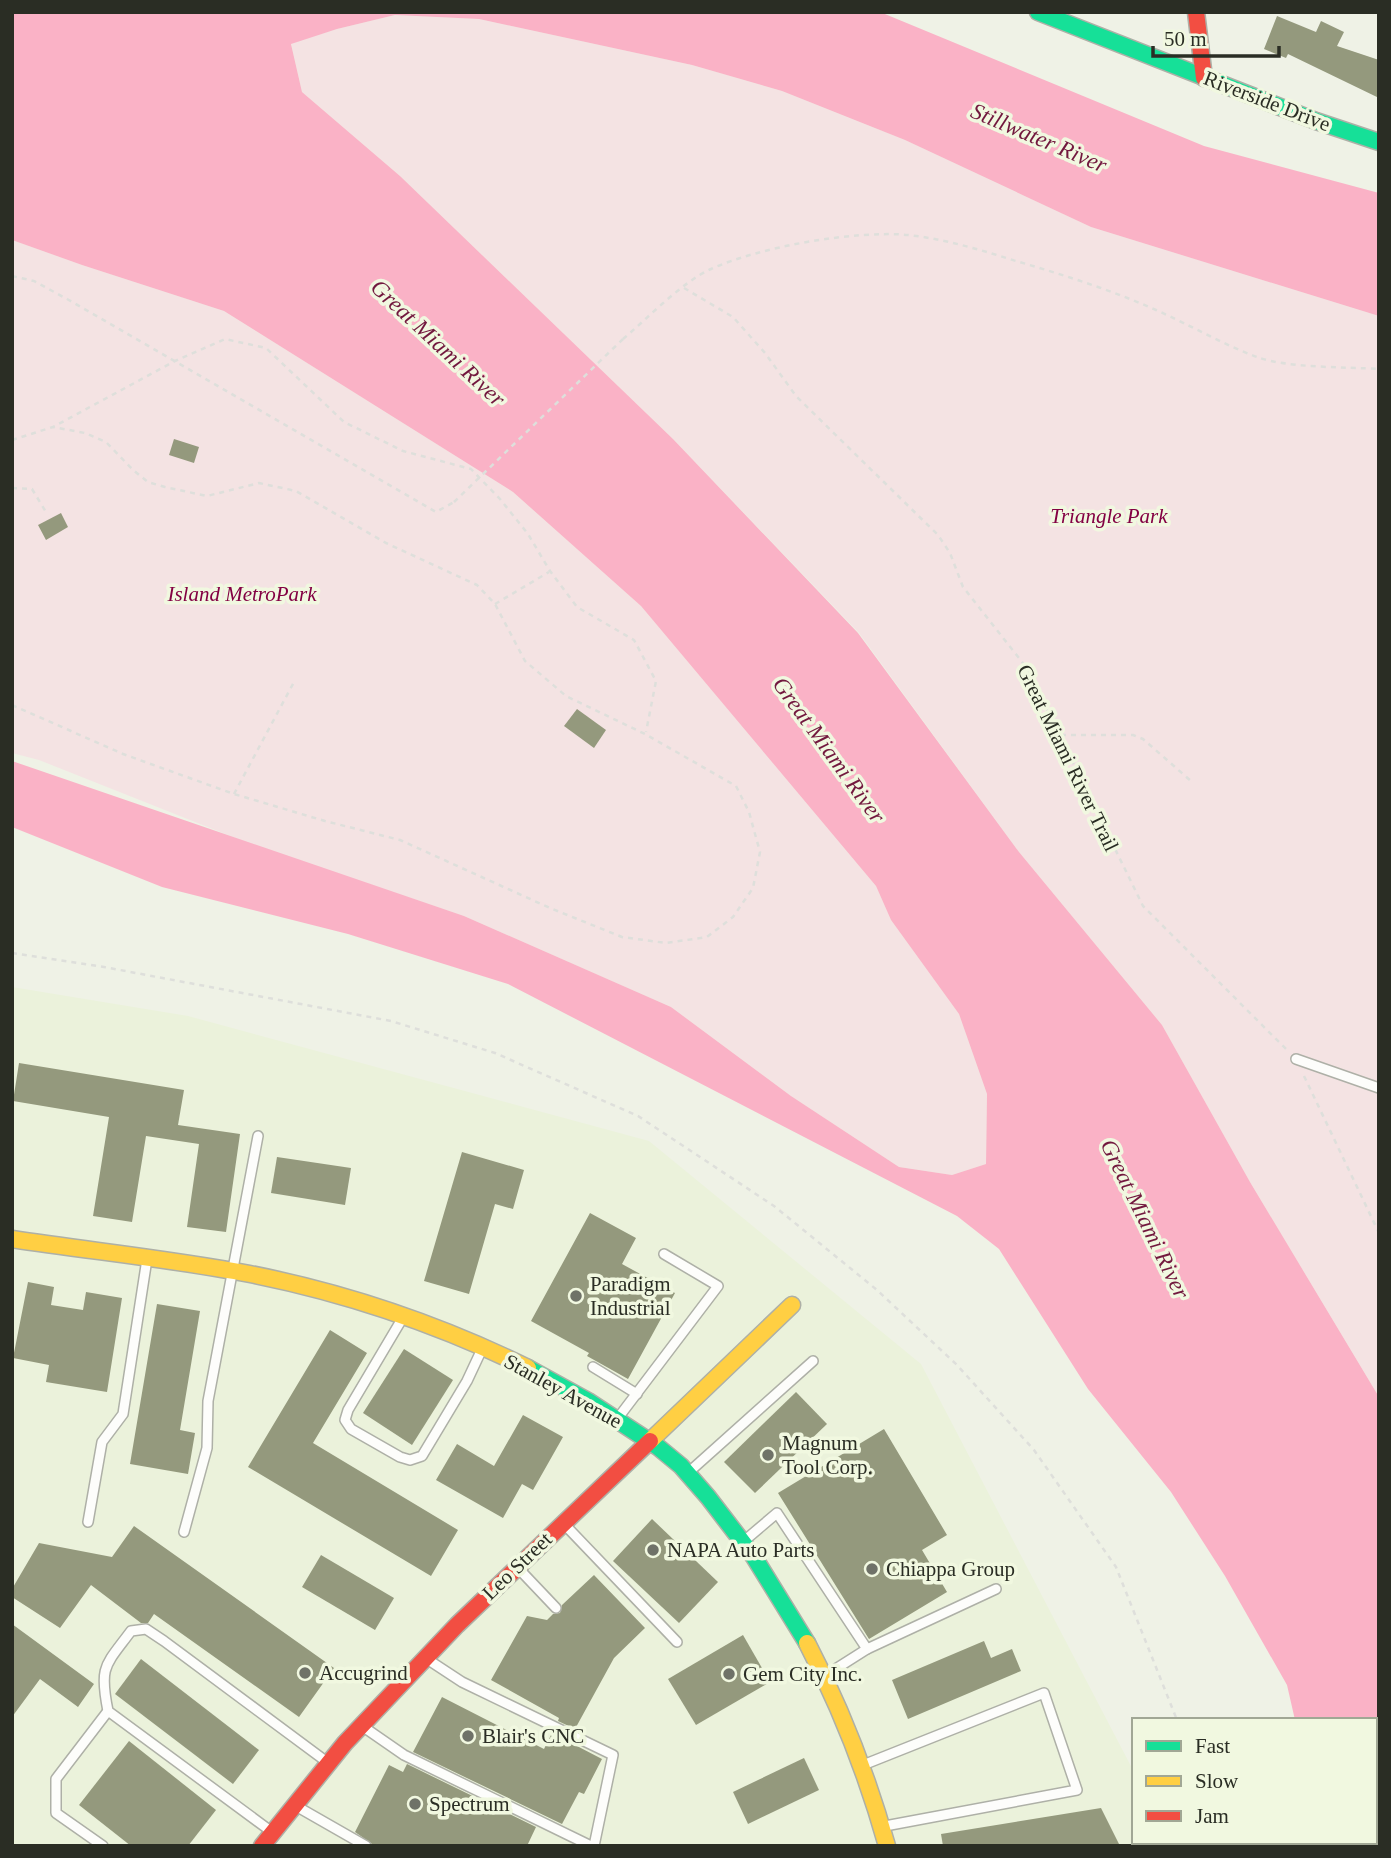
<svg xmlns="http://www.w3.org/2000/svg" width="1391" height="1858" font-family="'Times New Roman',serif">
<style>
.built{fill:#ebf2db}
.green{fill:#f4e3e3}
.water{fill:#fab2c6}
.building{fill:#94997d}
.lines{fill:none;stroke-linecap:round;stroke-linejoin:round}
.lane-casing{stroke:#aeb0a7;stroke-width:12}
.fast-casing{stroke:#aeb0a7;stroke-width:19}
.slow-casing{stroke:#aeb0a7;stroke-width:19}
.jam-casing{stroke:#aeb0a7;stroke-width:19}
.path{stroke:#dedfdb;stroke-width:2.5;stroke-dasharray:5 5;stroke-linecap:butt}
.lane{stroke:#fdfdfb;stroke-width:9}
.fast{stroke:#16e098;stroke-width:16}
.slow{stroke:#ffcf43;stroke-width:16}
.jam{stroke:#f24e42;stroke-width:16}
.path-bridge{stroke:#dedfdb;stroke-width:2.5;stroke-dasharray:5 5;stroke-linecap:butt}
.poi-dot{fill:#6f7268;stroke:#f1f8e0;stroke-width:2.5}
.labels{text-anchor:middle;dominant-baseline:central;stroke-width:7;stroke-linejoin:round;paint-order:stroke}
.street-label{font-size:21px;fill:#2a2d24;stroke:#f1f8e0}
.park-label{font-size:21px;font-style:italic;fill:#830143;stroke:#f1f8e0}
.poi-label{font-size:21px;fill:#2a2d24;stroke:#f1f8e0;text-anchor:start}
.water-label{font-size:23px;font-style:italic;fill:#72183e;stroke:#f1f8e0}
</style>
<rect width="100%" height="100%" fill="#eff2e6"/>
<path class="built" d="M12 987 188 1016 649 1141 921 1364 1134 1772V1842H1164L1165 1846H12Z"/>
<g class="green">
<path d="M395 15 479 19 692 65 782 91 905 140 1091 227 1379 316V1397L1250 1182 1162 1025 1019 852 859 633 673 439 400 176 302 92 291 43 337 29Z"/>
<path d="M12 240 82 265 224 311 513 492 641 606 876 886 891 920 959 1014 987 1094 986 1164 952 1175 899 1167 791 1096 671 1007 464 916 253 845 39 760 12 753Z"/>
</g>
<path class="water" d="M12 12H880L1204 146 1379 193V316L1091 227 905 140 782 91 692 65 479 19 395 15 337 29 291 44 302 92 400 176 673 439 858 633 1019 852 1162 1025 1250 1182 1379 1397V1846H1323V1842H1375V1720H1295L1287 1685 1225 1576 1171 1492 1088 1389 999 1249 957 1216 508 984 348 934 162 887 12 827V761L464 916 671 1007 791 1096 899 1167 952 1175 986 1164 987 1094 959 1014 891 920 876 886 641 606 513 492 224 311 82 265 12 240Z"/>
<g class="building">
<path d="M1277 16 1316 32 1321 21 1344 32 1337 46 1379 60V98L1288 54 1286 58 1264 49Z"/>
<path d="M174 439 199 447 194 463 169 455Z"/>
<path d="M61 513 68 527 46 540 38 525Z"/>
<path d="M577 709 606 730 594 748 564 726Z"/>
<path d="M19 1063 184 1090 178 1125 240 1134 226 1232 187 1227 199 1144 146 1136 132 1222 93 1216 109 1117 13 1101Z"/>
<path d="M462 1152 524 1170 513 1209 495 1204 469 1294 424 1281Z"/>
<path d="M277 1157 351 1168 345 1205 271 1193Z"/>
<path d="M590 1213 636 1238 622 1264 675 1293 628 1379 587 1356 589 1353 531 1321Z"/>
<path d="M28 1282 54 1287 51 1305 83 1310 86 1292 122 1298 107 1392 46 1382 49 1365 13 1358Z"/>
<path d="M157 1304 200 1311 180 1430 195 1433 188 1474 130 1464Z"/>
<path d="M330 1330 367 1353 313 1443 458 1530 431 1576 248 1467Z"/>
<path d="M404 1349 453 1380 412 1445 363 1413Z"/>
<path d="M796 1392 827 1424 755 1493 724 1462Z"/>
<path d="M523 1415 563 1437 533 1490 522 1484 503 1518 436 1480 457 1444 494 1466Z"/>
<path d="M884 1429 947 1535 922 1550 947 1592 869 1639 778 1493Z"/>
<path d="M652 1519 718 1582 679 1623 613 1561Z"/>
<path d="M134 1526 334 1668 299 1717 154 1614 148 1623H141L91 1585 60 1628 12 1597V1589L39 1543 112 1557Z"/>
<path d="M321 1555 394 1598 375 1630 302 1587Z"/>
<path d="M594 1575 645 1628 614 1658 575 1729 558 1721 559 1718 491 1680 527 1616 547 1620 553 1614 560 1613 562 1605Z"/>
<path d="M12 1624 94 1684 78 1707 40 1679 12 1717Z"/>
<path d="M743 1635 770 1682 696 1725 668 1679Z"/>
<path d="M984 1641 991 1658 1012 1649 1021 1671 908 1719 892 1680Z"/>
<path d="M141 1659 259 1750 233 1784 115 1694Z"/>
<path d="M442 1697 544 1749 552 1733 602 1759 584 1794 579 1792 562 1824 413 1752Z"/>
<path d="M129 1741 216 1810 188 1846H131L79 1805Z"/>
<path d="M804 1758 819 1790 748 1824 733 1792Z"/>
<path d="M407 1764 536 1827 527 1846H377L372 1844 355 1832 389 1765 403 1772Z"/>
<path d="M1101 1808 1120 1846H943L941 1834Z"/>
</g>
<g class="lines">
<defs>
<g id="lane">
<path d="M1296 1059 1379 1088"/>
<path d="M402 1319 348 1410 345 1420 351 1429 400 1457 410 1460 422 1456 467 1381 482 1349"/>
<path d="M593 1367 637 1394"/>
<path d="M618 1418 718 1286 664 1254"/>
<path d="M689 1472 813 1361"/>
<path d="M88 1522 102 1442 123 1414 147 1259"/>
<path d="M566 1526 677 1642"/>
<path d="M184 1532 207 1448 208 1401 258 1136"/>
<path d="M744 1541 777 1513 867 1649 826 1675"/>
<path d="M518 1568 556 1608"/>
<path d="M867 1649 996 1589"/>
<path d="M427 1659 462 1682 613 1755 594 1846"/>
<path d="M365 1728 404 1755 591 1846"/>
<path d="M863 1765 1044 1693 1077 1790 885 1826"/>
<path d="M296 1806 366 1846"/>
<path d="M272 1832 108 1711C99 1666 105 1666 131 1631L146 1629 164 1641 327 1762"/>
<path d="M103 1846 56 1813V1779L108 1711"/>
</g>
<g id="fast">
<path d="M1038 12 1316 121 1379 142"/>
<path d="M528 1368 588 1401 658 1447 681 1466 708 1497 754 1557 807 1643"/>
</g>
<g id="slow">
<path d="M12 1239C91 1251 171 1259 250 1274 346 1293 440 1325 528 1368"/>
<path d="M650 1441 792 1305"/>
<path d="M807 1643C841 1708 867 1775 887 1846"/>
</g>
<g id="jam">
<path d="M1196 12 1204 78"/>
<path d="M262 1846 345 1743 457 1625 650 1441"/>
</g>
</defs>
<use href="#lane" class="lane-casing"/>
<use href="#fast" class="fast-casing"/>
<use href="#slow" class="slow-casing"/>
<use href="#jam" class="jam-casing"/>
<g class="path">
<path d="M12 276 34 281 67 299 436 512 454 502"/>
<path d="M684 288 733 317 765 353 796 396 938 535 950 553 963 587 1026 667 1143 906 1287 1050"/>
<path d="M623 339C648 318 682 282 711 269 759 247 855 230 908 235 945 239 981 250 1016 261 1064 275 1111 290 1156 310 1190 325 1224 345 1257 357 1286 368 1346 367 1379 369"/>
<path d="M12 440 53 427 175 361 225 339 266 348 344 422 403 451 471 469 500 499 528 534 550 571 577 607 634 640 656 681 646 732"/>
<path d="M12 488 32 489 46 512"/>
<path d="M495 604 549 572"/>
<path d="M12 705 123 754 234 794 325 821 400 840 550 908 622 937 666 943 707 937 733 917 753 888 760 852 749 812 736 786 645 734 566 696 525 661 495 604 477 585 386 543 296 491 259 483 207 496 165 487 148 482 133 470 106 442 85 433 53 427"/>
<path d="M1061 735H1133L1143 739 1191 781"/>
<path d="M234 794 294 682"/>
<path d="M12 953 104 967 391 1021 495 1053 638 1116 774 1206 877 1290 957 1365 1034 1450 1116 1567 1177 1720"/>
<path d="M1304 1076 1379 1233"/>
<path d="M1216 1842 1217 1846"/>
</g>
<use href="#lane" class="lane"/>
<use href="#fast" class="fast"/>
<use href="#slow" class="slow"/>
<use href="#jam" class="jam"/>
<path class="path-bridge" d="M454 502 623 339"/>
</g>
<g class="poi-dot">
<circle cx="576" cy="1296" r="7"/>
<circle cx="768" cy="1455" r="7"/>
<circle cx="653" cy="1550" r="7"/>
<circle cx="872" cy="1569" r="7"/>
<circle cx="305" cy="1673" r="7"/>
<circle cx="729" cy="1674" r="7"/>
<circle cx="468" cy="1736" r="7"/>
<circle cx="415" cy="1804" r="7"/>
</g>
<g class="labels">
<g class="street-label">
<text transform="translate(1267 101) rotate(21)">Riverside Drive</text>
<text transform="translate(1068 758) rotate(64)">Great Miami River Trail</text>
<text transform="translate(563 1391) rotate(29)">Stanley Avenue</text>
<text transform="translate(517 1566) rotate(-44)">Leo Street</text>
</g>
<g class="park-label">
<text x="1109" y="516">Triangle Park</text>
<text x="242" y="594">Island MetroPark</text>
</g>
<g class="poi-label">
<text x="590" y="1284">Paradigm<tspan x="590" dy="24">Industrial</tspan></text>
<text x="782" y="1443">Magnum<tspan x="782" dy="24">Tool Corp.</tspan></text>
<text x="667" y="1550">NAPA Auto Parts</text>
<text x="886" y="1569">Chiappa Group</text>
<text x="319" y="1673">Accugrind</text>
<text x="743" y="1674">Gem City Inc.</text>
<text x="482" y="1736">Blair's CNC</text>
<text x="429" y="1804">Spectrum</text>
</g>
<g class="water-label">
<text transform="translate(1039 138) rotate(23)">Stillwater River</text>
<text transform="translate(438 343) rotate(43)">Great Miami River</text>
<text transform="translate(829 750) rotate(54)">Great Miami River</text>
<text transform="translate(1145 1219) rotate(64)">Great Miami River</text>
</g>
</g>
<rect width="1391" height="1858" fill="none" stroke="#2a2d24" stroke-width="28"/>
<rect x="1132" y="1718" width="245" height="126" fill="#f1f8e0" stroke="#a1a795" stroke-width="2"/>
<rect x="1146" y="1741" width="35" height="10" fill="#16e098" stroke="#a1a795" stroke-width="2"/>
<text x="1195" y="1753" font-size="21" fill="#2a2d24">Fast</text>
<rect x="1146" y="1776" width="35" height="10" fill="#ffcf43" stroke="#a1a795" stroke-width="2"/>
<text x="1195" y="1788" font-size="21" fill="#2a2d24">Slow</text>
<rect x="1146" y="1811" width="35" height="10" fill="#f24e42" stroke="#a1a795" stroke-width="2"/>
<text x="1195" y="1823" font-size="21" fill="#2a2d24">Jam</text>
<path d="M1153 46v10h126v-10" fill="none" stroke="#2a2d24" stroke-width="3.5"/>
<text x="1164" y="46" font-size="21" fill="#2a2d24" stroke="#f1f8e0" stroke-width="5" paint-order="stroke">50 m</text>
</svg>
